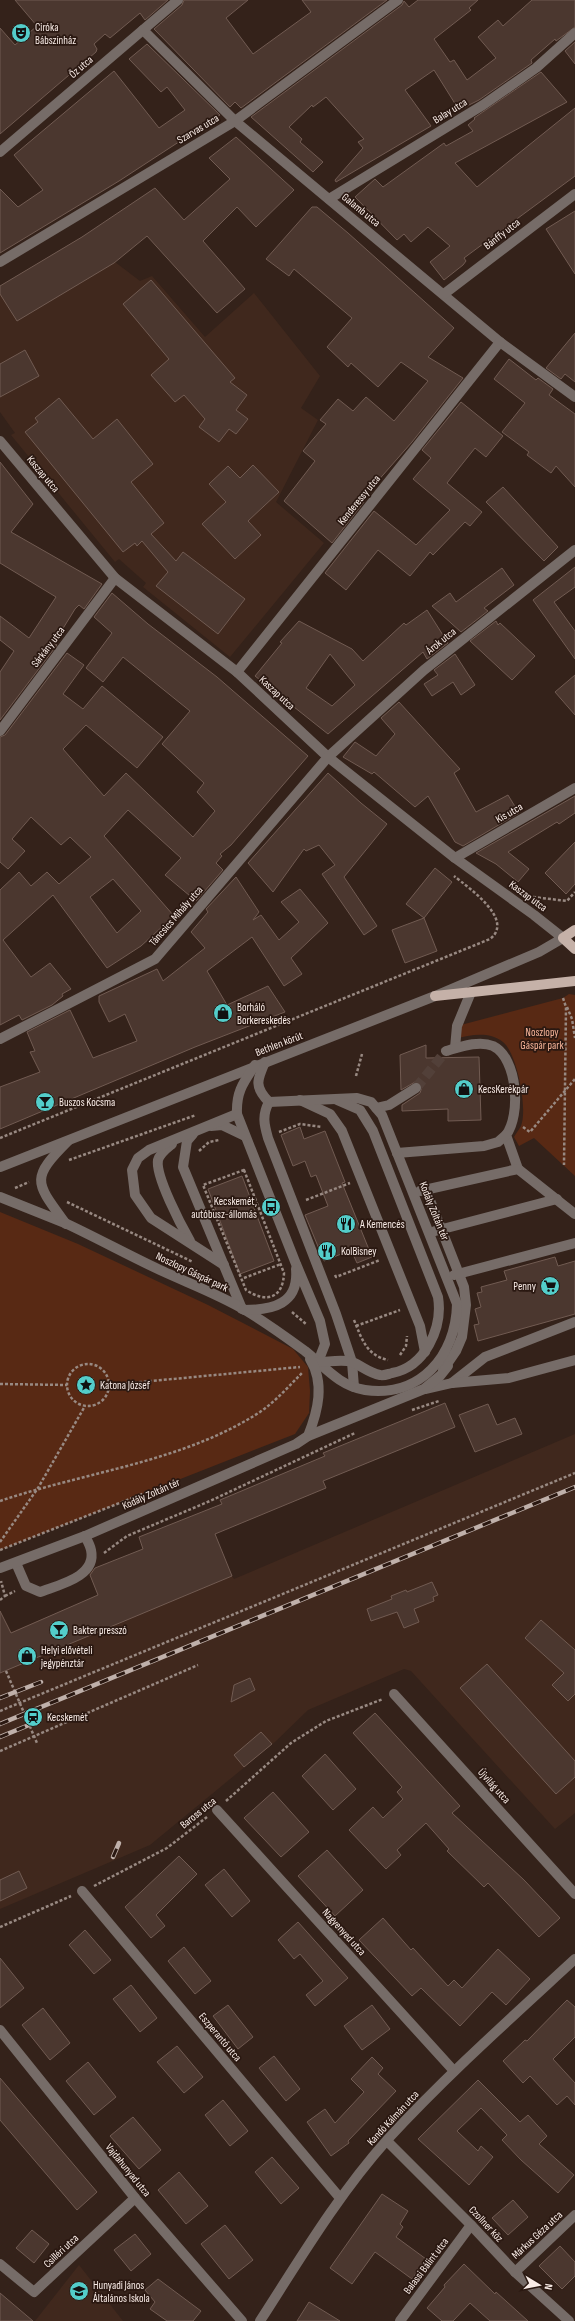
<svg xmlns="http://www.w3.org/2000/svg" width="575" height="2321" font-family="'Sofia Sans Condensed',sans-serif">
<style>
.built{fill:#40281d}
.green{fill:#582914}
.building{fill:#4b372f;stroke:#715b52;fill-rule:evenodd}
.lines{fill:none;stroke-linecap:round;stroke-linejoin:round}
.minor-tunnel{stroke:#524039;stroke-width:10;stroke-dasharray:10 5;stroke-linecap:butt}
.path{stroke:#988982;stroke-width:2.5;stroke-dasharray:3 2;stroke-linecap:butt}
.minor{stroke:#766c68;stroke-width:10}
.major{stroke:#c5b1a8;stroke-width:10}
.rail-casing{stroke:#bfb0aa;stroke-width:4.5}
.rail{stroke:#2a1811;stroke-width:3;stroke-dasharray:9;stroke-linecap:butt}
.labels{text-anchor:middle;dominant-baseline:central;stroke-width:3.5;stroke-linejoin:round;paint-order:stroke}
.poi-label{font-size:11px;fill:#f9ece7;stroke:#2a1811;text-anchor:start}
.street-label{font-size:11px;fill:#f9ece7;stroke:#2a1811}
.park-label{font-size:11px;fill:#f6b499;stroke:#2a1811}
</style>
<rect width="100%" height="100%" fill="#34221a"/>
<g class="built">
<path d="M82 237 140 281 152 276 205 337 254 293 320 376 301 408 318 420 276 502 324 543 230 657 143 587 146 583 119 559 115 562 11 435 15 433 0 412V286Z"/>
<path d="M575 1434V1813L555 1829 411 1671 404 1669 308 1710 275 1742 150 1845 0 1909V1627L7 1624 11 1632 80 1603 102 1605 88 1571 108 1563 130 1617 232 1576 234 1579Z"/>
<path d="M79 2265 123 2321H35Z"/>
</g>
<g class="green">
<path d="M569 994 575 995V1176L534 1138 519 1146 514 1137C516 1133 519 1130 521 1126 528 1109 517 1053 503 1042 488 1031 471 1035 455 1039L457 1026 563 998Z"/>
<path d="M0 1212 78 1244 208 1305 293 1349 308 1367 310 1391 309 1413 295 1434 0 1550Z"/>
</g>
<g class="building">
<path d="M15 0H168L145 20 140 13 110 38 105 34 94 44 97 49 96 52 0 134V28L15 45 37 26Z"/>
<path d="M184 0H248L226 18 253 54 311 12 302 0H387L241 108 235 102 230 107 154 29 182 5Z"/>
<path d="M418 0H478L469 8 471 10 434 39 450 62 454 60 467 80 496 58 478 37 498 20 503 26 532 0H575V27L556 41 555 39 531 60 532 63 479 100 459 110 434 70 405 90 431 126 336 182 335 180 363 148 358 142 364 139 326 97 313 107 312 105 289 127 302 139 300 142 323 162 313 172 251 117 402 5 404 1 409 7Z"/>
<path d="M575 42V64L565 51Z"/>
<path d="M147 44 220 115 119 181 0 253V189L18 207 43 190 14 155 114 71 159 128 185 110 167 87 161 92 129 59Z"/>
<path d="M541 72 567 102 455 163 477 187 575 108V176L464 258 466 261 463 265 444 280 430 262 450 246 428 227 411 242 404 234 397 240 355 197 375 179 383 187 444 143 446 146 473 131 468 125 475 119 474 118Z"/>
<path d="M236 137 294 190 256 227 237 207 203 241 245 289 217 313 147 236 114 263 17 321 0 294V286L82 237 155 188 184 220 230 179 209 158Z"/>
<path d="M312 207H317L348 233 454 328 428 357 463 378 412 442 361 500 364 502 332 543 284 501 315 461 303 451 326 424 320 420 338 399 353 411 366 397 394 421 428 381 401 362 378 387 351 363 348 367 327 347 352 318 294 269 289 276 266 259Z"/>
<path d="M575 211V274L546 229Z"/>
<path d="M151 280 235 378 230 382 247 395 236 410 248 419 236 434 229 429 219 442 199 427 205 419 184 395 175 402 151 375 169 359 123 304Z"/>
<path d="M575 333V382L565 374 561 379 546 368Z"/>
<path d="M25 350 39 376 0 397V364Z"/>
<path d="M509 359 536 380 538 378 553 389 549 395 575 414V487L556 466 551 473 527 455 529 452 502 432 525 403 494 379Z"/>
<path d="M59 398 93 439 117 419 153 464 131 482 164 523 151 534 176 561 183 552 245 599 218 634 156 586 168 572 142 541 137 546 135 543 123 552 25 432 38 422 35 418Z"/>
<path d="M461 402 503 436 486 457 475 448 447 483 482 512 470 526 465 522 433 555 430 552 410 576 378 550 346 590 325 573 374 511 416 545 450 510 413 479 431 458 422 450Z"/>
<path d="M0 462 33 504 11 532 102 584 84 609 79 605 75 609 54 643 57 645 0 720V672L14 651 0 640V616L29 638 56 597 0 563Z"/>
<path d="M253 465 279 492 248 521 261 535 235 559 202 524 226 502 209 484 228 466 240 478Z"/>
<path d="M503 487 558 547 544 561 486 502Z"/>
<path d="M575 567V587L554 602 575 631V659L533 600Z"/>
<path d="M502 568 514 585 484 608 488 611 461 632 432 606 450 593 456 602Z"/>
<path d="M112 593 148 624 217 677 308 756 231 845 220 854 222 856 216 863 223 870 196 901 165 875 181 858 128 810 104 836 174 916 141 946 107 968 53 895 3 940 31 977 50 963 71 989 62 994 63 996 52 1005 22 1020 19 1015 0 1025V890L19 872 31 886 47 872 59 884 91 857 70 837 61 845 31 817 12 839 25 851 8 869 0 862V737L5 735 67 653 84 665 63 694 83 709 102 686 163 737 137 768 86 725 63 749 104 796 126 773 193 837 215 811 197 792 204 783 162 744 190 711 123 657 103 682 86 668 112 633 94 617ZM113 879 141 911 117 933 90 897Z"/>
<path d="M427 610 448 643 427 659 423 652 328 734 255 676 282 643 280 642 299 621 352 649 363 661 404 623 406 625ZM330 654 355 685 332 706 306 688Z"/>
<path d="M496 621 498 625 500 623 535 656 512 680 470 641Z"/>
<path d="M455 654 475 685 461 695 453 682 432 696 424 684 438 675 434 670Z"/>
<path d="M575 675V715L555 692Z"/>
<path d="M399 702 460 769 454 773 476 812 508 795 519 813 463 846 455 842 428 796 415 807 374 772 372 774 343 757 355 742 376 756 395 734 381 718Z"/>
<path d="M328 773 361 803 387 824 344 877 377 926 364 935 322 874 335 865 319 845 306 851 304 849 273 892 248 863Z"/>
<path d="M575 796V813L559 824 557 822 508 852 529 869 518 882 496 864 476 853Z"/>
<path d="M575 842V884L566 894 545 873Z"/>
<path d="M435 868 452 882 424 918 406 904Z"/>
<path d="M236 877 259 912 253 920 261 915 279 940 299 922 281 902 300 889 328 923 291 958 302 974 284 986 252 937 207 971 227 1005 268 986 285 1012 195 1047 0 1129V1087L40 1072 30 1052 35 1051 27 1032 70 1010 93 1058 137 1041 125 1014 109 1022 99 1002V996L157 969 163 981 205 948 191 932 208 912 206 909Z"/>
<path d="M424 918 437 951 405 963 392 930Z"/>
<path d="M426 1045V1058L479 1057 481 1120 448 1121V1109L402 1111V1105L420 1093 422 1087 419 1082H415L401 1090 400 1055Z"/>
<path d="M300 1127 304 1139 325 1131 345 1182 342 1183 372 1257 357 1263 351 1250 324 1261 305 1215 328 1206 316 1175 311 1177 305 1161 293 1166 281 1135Z"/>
<path d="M242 1176 274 1261 240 1274 208 1189Z"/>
<path d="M555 1257 558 1266 575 1261V1314L478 1341 474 1325 479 1324 475 1309 481 1307 477 1293 482 1292 481 1287 507 1280 504 1271Z"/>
<path d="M445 1403 455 1427 323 1481 326 1488 215 1534 232 1576 0 1673V1611L11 1633 98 1595 90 1575 95 1568 143 1549 139 1537 222 1504 220 1500 325 1456 323 1453Z"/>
<path d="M488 1404 497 1425 515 1418 522 1434 475 1452 459 1415Z"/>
<path d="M432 1582 438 1595 433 1597 434 1601 414 1609 419 1622 404 1628 397 1612 371 1621 367 1609 392 1599 391 1596 406 1590 407 1592Z"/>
<path d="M541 1620 575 1650V1694L568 1701 552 1685 564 1673 525 1638Z"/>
<path d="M487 1664 575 1761V1777L556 1794 460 1688Z"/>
<path d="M250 1678 255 1690 231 1702 234 1685Z"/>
<path d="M375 1713 460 1806 452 1813 524 1880 560 1918 539 1937 488 1883 484 1887 447 1851 449 1849 426 1823 397 1850 401 1855 386 1869 349 1830 373 1807 383 1818 403 1799 397 1792 402 1787 353 1733Z"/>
<path d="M261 1732 272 1744 244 1767 234 1755Z"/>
<path d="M325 1754 356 1789 333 1810 302 1776Z"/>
<path d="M273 1792 309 1832 281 1857 244 1818Z"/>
<path d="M327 1850 363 1890 335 1916 298 1876Z"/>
<path d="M179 1856 197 1874 156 1915 165 1926 151 1938 125 1907Z"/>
<path d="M224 1869 250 1901 232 1917 205 1885Z"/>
<path d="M19 1871 27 1888 0 1901V1880Z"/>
<path d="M383 1918 411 1950 413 1948 448 1986 454 1980 462 1988 498 1949 530 1979 506 2005 492 1992 460 2026 421 1988 412 1996 359 1940Z"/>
<path d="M298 1922 348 1978 315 2006 306 1995 323 1981 300 1954 294 1959 278 1940Z"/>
<path d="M85 1930 111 1960 94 1974 69 1945Z"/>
<path d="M184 1947 211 1981 195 1994 168 1961Z"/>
<path d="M0 1958 24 1988 0 2008Z"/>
<path d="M131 1985 157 2018 140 2032 113 1999Z"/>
<path d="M567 2000 575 2007V2037L553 2059 575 2083V2105L567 2096 557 2105 530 2076 523 2083 503 2061 525 2040 527 2041Z"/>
<path d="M228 2005 253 2037 238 2049 213 2016Z"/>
<path d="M372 2005 390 2029 362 2050 344 2026Z"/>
<path d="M43 2008 70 2043 50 2060 22 2025Z"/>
<path d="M177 2046 203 2077 184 2093 157 2062Z"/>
<path d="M274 2056 300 2089 286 2101 259 2068Z"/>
<path d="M372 2057 383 2068 378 2074 396 2091 348 2141 349 2143 331 2156 307 2122 325 2109 335 2123 364 2092 351 2079Z"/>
<path d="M88 2062 116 2097 94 2115 66 2081Z"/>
<path d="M0 2078 97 2192 77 2210 0 2120Z"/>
<path d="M478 2080 520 2122 528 2115 547 2136 539 2144 574 2175 558 2193 521 2160 502 2140 507 2135 481 2108 457 2131 478 2151 481 2146 493 2157 469 2185 418 2139Z"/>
<path d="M223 2100 248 2131 230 2146 205 2115Z"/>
<path d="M133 2117 161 2150 139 2169 110 2136Z"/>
<path d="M272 2157 299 2188 281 2204 255 2172Z"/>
<path d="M179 2172 208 2206 186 2224 158 2190Z"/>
<path d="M382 2194 408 2211 400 2224 403 2227 396 2237 426 2259 412 2279 375 2252 352 2284 330 2268Z"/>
<path d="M513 2200 528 2217 508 2235 492 2218Z"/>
<path d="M225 2225 253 2260 229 2279 201 2244Z"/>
<path d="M32 2230 49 2244 34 2263 16 2248Z"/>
<path d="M135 2234 151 2254 131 2271 114 2250Z"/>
<path d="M560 2246 575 2262V2276L562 2289 539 2266Z"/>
<path d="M464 2264 495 2294 496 2292 528 2321H490L470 2303 453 2321H442L427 2308 445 2287 444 2285Z"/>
<path d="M158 2279 201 2311 193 2321H167L150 2309 155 2302 145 2290Z"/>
<path d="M0 2293 33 2321H0Z"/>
<path d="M309 2302 340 2321H297Z"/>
</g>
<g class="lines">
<path class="minor-tunnel" d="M416 1088 446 1051"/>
<g class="path">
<path d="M533 897 567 901 575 892"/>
<path d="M563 998 566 1007 564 1165"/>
<path d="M567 1007 572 1019 575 1038"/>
<path d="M356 1076 362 1054"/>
<path d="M523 1127 530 1132 575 1079"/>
<path d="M279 1132 300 1124 322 1127"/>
<path d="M0 1138 490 939C515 920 469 888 454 876"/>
<path d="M199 1151 209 1142 219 1140"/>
<path d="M69 1160 196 1115"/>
<path d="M244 1170 284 1273C283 1299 266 1303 246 1290L203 1185Z"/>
<path d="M15 1188 29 1182"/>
<path d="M306 1200 350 1183"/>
<path d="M67 1202 193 1262"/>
<path d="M335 1275 336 1277 380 1260"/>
<path d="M244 1278 281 1264"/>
<path d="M292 1312 306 1324"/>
<path d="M354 1320C362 1339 366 1355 388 1360"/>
<path d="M356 1326 400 1310"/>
<path d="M400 1355 406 1346 407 1336"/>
<circle cx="88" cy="1385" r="21"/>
<path d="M0 1384 67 1385"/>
<path d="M109 1385 300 1367"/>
<path d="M412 1410 439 1401"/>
<path d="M0 1501C85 1472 183 1462 260 1412 276 1401 289 1386 302 1373"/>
<path d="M0 1542 38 1488 85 1406"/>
<path d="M0 1550 150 1491"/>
<path d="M104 1553 127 1536 210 1501 355 1433"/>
<path d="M5 1596 15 1591"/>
<path d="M0 1600 5 1596 1 1581"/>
<path d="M6 1671 37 1743"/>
<path d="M0 1711 575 1473"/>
<path d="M0 1751 198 1665"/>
<path d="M226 1801 291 1743 326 1721 383 1699"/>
<path d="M94 1886 167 1848 207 1817"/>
<path d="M0 1927 71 1896"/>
</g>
<g class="minor">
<path d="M143 30 235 121 500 342 575 397"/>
<path d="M0 152 178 0"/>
<path d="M329 199 483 105 536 68 575 33"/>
<path d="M0 262 235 121 398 0"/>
<path d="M444 294 575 194"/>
<path d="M0 441 115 578 237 672 328 757 455 858 534 915 563 938 539 952 435 996 0 1167"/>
<path d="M237 672 500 342"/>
<path d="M0 731 115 578"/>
<path d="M455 858 575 788"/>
<path d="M0 1039 155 959 328 757 424 670 575 550"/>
<path d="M455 1048 457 1026 471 992"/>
<path d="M446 1051C460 1047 479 1040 493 1046 518 1058 521 1116 506 1135L518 1169"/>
<path d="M265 1062C257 1080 254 1087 269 1102"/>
<path d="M255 1065C243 1083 236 1092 237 1114L296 1264 320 1321 325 1344 318 1362"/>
<path d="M300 1100 330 1114 342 1131 420 1326 425 1352"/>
<path d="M269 1102C262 1115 264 1124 268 1138L336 1314 352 1362 354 1387"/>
<path d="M376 1108 389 1105 416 1088"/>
<path d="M211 1126 222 1125 245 1136"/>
<path d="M193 1134 187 1141 183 1167 242 1309"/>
<path d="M172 1144C167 1148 160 1153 158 1160 155 1176 182 1227 190 1241"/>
<path d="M397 1153 484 1146 498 1142 506 1135"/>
<path d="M426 1190 464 1287 466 1305 462 1337 456 1351 443 1370"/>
<path d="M420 1191 518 1169 575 1214"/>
<path d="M0 1197C22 1206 43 1214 65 1223 97 1238 128 1255 160 1270 188 1283 218 1294 245 1310 265 1322 286 1337 305 1351 324 1366 339 1386 365 1390 420 1398 456 1356 457 1304L382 1115 371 1102 357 1098 269 1102"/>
<path d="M66 1224C35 1182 30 1179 68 1141"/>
<path d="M435 1231 557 1199"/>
<path d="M224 1265 151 1218 135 1195 132 1170 138 1158 149 1150 237 1114"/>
<path d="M454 1275 575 1243"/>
<path d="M244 1310C273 1310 299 1304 296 1269"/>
<path d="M318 1362C328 1362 343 1359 352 1362 362 1366 369 1373 380 1375 384 1376 388 1374 392 1373 425 1367 443 1328 438 1297L373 1131 360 1110 337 1100"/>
<path d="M452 1383 485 1357 575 1322"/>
<path d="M426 1389 452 1383 509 1378 575 1360"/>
<path d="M308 1436C318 1411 325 1383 310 1359"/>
<path d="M16 1563 26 1586 40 1592C58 1585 97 1577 91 1550 90 1545 87 1540 85 1536"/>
<path d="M0 1568 85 1536 296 1444 308 1436 424 1389 440 1376 448 1366"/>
<path d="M394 1694 575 1894"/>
<path d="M217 1810 454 2071"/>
<path d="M82 1891 340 2198"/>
<path d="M0 2030 135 2198 242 2321"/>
<path d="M387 2141 471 2225 515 2272 569 2321"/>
<path d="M0 2264 34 2292 135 2198"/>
<path d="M515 2272 575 2215"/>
<path d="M260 2321C300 2259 338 2195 387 2140 446 2076 511 2018 575 1959"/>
<path d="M400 2321 471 2225"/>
</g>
<g class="major">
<path d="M575 930 563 938 575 949"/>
<path d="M435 996 575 981"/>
</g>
<defs>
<g id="rail">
<path d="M0 1698 41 1682"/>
<path d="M0 1724 575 1487"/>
<path d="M0 1737 29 1725"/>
<path d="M113 1857 119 1843"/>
</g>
</defs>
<use href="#rail" class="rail-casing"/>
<use href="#rail" class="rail"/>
</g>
<defs>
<symbol id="theatre-disc" viewBox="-11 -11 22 22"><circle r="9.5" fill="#53cdca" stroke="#2a1811"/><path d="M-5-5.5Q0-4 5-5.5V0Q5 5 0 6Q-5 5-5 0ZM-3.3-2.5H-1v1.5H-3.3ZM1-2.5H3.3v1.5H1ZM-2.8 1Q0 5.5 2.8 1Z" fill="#111"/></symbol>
<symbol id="shop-disc" viewBox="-11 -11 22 22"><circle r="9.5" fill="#53cdca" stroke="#2a1811"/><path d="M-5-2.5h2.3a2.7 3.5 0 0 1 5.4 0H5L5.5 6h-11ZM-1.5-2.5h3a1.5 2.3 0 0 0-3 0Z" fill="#111"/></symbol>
<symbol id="bar-disc" viewBox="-11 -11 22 22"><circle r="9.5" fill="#53cdca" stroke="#2a1811"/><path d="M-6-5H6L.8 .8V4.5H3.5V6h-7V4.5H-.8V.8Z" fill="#111"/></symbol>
<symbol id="bus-disc" viewBox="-11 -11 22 22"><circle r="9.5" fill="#53cdca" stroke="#2a1811"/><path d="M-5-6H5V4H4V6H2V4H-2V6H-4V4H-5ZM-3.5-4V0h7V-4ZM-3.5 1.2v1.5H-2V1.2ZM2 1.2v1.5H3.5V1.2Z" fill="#111"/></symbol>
<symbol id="restaurant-disc" viewBox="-11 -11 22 22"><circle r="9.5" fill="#53cdca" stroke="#2a1811"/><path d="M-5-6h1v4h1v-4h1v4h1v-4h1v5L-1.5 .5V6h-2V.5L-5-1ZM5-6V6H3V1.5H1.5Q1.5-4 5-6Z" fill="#111"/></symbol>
<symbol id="supermarket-disc" viewBox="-11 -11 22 22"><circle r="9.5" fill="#53cdca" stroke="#2a1811"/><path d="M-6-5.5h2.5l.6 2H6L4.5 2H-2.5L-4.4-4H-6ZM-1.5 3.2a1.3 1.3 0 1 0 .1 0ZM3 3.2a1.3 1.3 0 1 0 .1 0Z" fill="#111"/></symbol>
<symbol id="sight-disc" viewBox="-11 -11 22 22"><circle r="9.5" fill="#53cdca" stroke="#2a1811"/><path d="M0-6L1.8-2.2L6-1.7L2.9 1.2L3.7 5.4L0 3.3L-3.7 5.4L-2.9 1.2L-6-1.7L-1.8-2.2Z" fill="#111"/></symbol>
<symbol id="station-disc" viewBox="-11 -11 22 22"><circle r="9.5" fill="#53cdca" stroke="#2a1811"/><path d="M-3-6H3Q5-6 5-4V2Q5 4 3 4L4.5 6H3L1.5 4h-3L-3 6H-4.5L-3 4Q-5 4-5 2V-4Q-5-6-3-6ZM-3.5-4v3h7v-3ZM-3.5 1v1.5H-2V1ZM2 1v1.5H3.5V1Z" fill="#111"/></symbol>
<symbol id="school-disc" viewBox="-11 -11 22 22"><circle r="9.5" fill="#53cdca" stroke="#2a1811"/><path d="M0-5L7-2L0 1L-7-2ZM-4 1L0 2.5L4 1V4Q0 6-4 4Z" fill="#111"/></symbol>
</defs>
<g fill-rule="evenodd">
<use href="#theatre-disc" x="10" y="22" width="22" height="22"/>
<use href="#shop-disc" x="212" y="1002" width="22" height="22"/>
<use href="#shop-disc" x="453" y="1078" width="22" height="22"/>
<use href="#bar-disc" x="34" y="1091" width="22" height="22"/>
<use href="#bus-disc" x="260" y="1196" width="22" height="22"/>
<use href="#restaurant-disc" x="335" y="1213" width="22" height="22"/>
<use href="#restaurant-disc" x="316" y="1240" width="22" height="22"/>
<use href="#supermarket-disc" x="539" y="1275" width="22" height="22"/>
<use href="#sight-disc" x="75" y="1374" width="22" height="22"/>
<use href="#bar-disc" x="48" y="1619" width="22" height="22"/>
<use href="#shop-disc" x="16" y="1645" width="22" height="22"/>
<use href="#station-disc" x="22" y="1706" width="22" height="22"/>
<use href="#school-disc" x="68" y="2280" width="22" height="22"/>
</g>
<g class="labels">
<g class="poi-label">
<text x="35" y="27">Ciróka<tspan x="35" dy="13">Bábszínház</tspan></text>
<text x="237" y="1007">Borháló<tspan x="237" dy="13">Borkereskedés</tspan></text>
<text x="478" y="1089">KecsKerékpár</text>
<text x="59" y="1102">Buszos Kocsma</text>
<text x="257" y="1201" text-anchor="end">Kecskemét,<tspan x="257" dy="13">autóbusz-állomás</tspan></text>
<text x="360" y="1224">A Kemencés</text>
<text x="341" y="1251">KolBisney</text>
<text x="536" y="1286" text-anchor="end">Penny</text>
<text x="100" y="1385">Katona József</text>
<text x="73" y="1630">Bakter presszó</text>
<text x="41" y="1650">Helyi elővételi<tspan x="41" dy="13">jegypénztár</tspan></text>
<text x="47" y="1717">Kecskemét</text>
<text x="93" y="2285">Hunyadi János<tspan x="93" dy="13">Általános Iskola</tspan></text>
</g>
<g class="street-label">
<text transform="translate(81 67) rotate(-41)">Őz utca</text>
<text transform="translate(450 111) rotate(-32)">Balay utca</text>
<text transform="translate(198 129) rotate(-31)">Szarvas utca</text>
<text transform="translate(361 210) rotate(39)">Galamb utca</text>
<text transform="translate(502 234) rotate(-38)">Bánffy utca</text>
<text transform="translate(43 474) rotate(50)">Kaszap utca</text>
<text transform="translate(359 500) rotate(-51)">Kenderessy utca</text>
<text transform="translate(441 641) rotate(-39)">Árok utca</text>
<text transform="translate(48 647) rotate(-53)">Sárkány utca</text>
<text transform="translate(277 693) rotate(43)">Kaszap utca</text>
<text transform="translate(509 813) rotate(-30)">Kis utca</text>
<text transform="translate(528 896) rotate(36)">Kaszap utca</text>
<text transform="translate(176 916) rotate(-49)">Táncsics Mihály utca</text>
<text transform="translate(279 1044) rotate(-21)">Bethlen körút</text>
<text transform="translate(434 1211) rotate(68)">Kodály Zoltán tér</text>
<text transform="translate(192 1272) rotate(25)">Noszlopy Gáspár park</text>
<text transform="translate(151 1494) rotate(-24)">Kodály Zoltán tér</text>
<text transform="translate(494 1786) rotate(48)">Újvilág utca</text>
<text transform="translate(198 1813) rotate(-39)">Baross utca</text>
<text transform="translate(344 1932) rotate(48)">Nagyenyed utca</text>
<text transform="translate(220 2037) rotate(50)">Eszperantó utca</text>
<text transform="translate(393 2118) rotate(-47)">Kandó Kálmán utca</text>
<text transform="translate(128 2170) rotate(51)">Vajdahunyad utca</text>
<text transform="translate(486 2224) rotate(47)">Czollner köz</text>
<text transform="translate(537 2235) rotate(-43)">Márkus Géza utca</text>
<text transform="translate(61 2251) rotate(-43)">Csilléri utca</text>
<text transform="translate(426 2266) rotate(-53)">Balassi Bálint utca</text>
</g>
<g class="park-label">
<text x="542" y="1032">Noszlopy<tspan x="542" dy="13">Gáspár park</tspan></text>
</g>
</g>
<g transform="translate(539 2285) rotate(100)" stroke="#2a1811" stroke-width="3" paint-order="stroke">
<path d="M0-3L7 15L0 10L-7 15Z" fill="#f9ece7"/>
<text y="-6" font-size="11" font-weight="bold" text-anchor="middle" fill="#f9ece7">N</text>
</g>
</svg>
